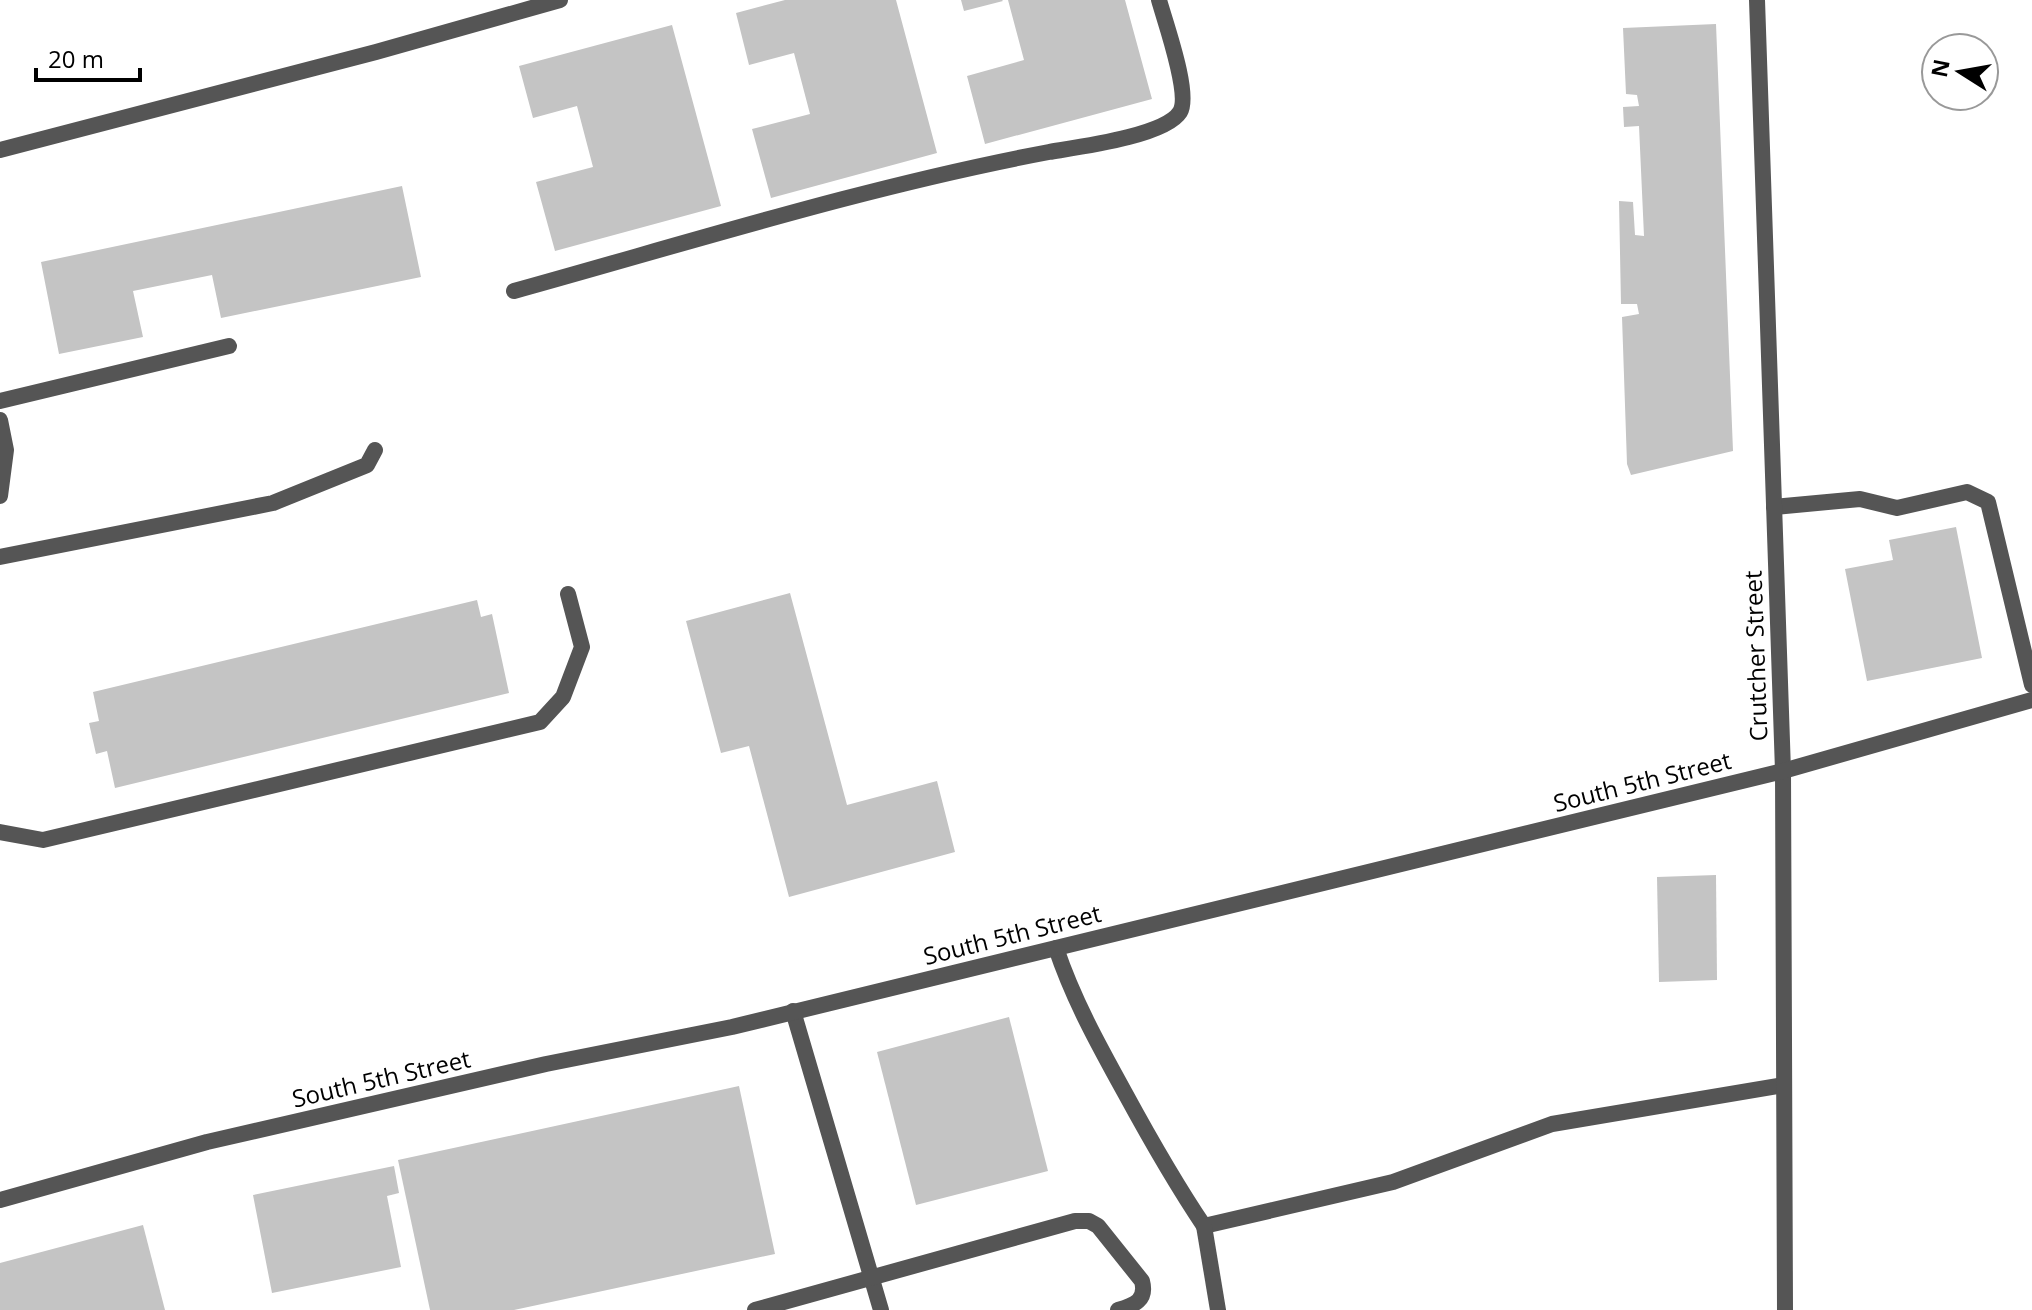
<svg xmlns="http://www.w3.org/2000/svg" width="2032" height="1310" font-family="'Open Sans',sans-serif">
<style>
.building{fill:#c4c4c4}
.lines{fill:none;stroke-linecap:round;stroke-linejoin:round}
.lane{stroke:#555;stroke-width:16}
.street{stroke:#555;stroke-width:16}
.labels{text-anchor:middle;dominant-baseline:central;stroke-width:8;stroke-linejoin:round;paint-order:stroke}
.street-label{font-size:24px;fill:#000;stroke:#fff}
</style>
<rect width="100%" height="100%" fill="#fff"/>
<g class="building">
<path d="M785 0H896L937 153 771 198 752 129 810 114 794 53 749 65 736 13Z"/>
<path d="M961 0H1002L1003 1 964 11Z"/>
<path d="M1008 0H1125L1152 99 985 144 967 76 1024 60Z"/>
<path d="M1716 24 1733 451 1631 475 1627 464 1622 317 1639 314 1637 304H1621L1619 201 1633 202 1635 235 1644 236 1639 126 1624 127 1623 107 1639 106 1637 95 1626 94 1623 28Z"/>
<path d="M672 25 721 206 555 251 536 182 593 167 577 106 533 118 519 66Z"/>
<path d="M402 186 421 277 221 318 212 275 133 291 143 337 59 354 41 262Z"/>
<path d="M1956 527 1982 658 1867 681 1845 569 1893 560 1889 540Z"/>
<path d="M790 593 847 805 937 781 955 852 789 897 749 746 721 753 686 621Z"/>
<path d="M477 600 481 617 492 614 509 693 115 788 107 751 96 754 89 723 99 721 93 692Z"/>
<path d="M1716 875 1717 980 1659 982 1657 877Z"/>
<path d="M1009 1017 1048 1171 916 1205 877 1052Z"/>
<path d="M739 1086 775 1254 514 1310H430L398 1160Z"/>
<path d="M394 1166 399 1193 387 1196 401 1267 272 1293 253 1195Z"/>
<path d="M143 1225 165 1310H0V1263Z"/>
</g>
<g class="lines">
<g class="lane">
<path d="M514 291C691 242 868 186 1049 152 1079 147 1165 136 1180 112 1191 94 1165 22 1159 0"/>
<path d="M0 401 229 346"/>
<path d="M1774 507 1860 499 1897 508 1967 492 1988 502 2032 685"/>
<path d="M0 557 273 503 367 465 375 450"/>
<path d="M0 832 43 840 540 722 563 697 582 647 568 594"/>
<path d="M1056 948C1073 999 1099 1046 1125 1093 1150 1139 1175 1183 1204 1226L1393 1182 1552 1124 1784 1085"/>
<path d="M793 1011 881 1310"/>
<path d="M1204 1226 1218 1310"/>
<path d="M755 1310 1075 1221H1089L1098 1226 1142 1281C1147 1300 1135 1305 1118 1310"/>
</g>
<g class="street">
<path d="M1757 0 1783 771 1785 1310"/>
<path d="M0 150 376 52 560 0"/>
<path d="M0 420 6 450 0 496"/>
<path d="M0 1200 207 1142 546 1064 732 1027 1783 771 2032 700"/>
</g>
</g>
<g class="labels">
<g class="street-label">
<text transform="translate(1755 656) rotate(-92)">Crutcher Street</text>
<text transform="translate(1642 781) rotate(-14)">South 5th Street</text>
<text transform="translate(1012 934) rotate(-14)">South 5th Street</text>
<text transform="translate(381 1078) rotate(-13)">South 5th Street</text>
</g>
</g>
<g transform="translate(1960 72) rotate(281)"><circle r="38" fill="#ffffff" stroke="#999999" stroke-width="2"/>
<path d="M0-6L14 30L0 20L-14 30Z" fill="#000000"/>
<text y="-12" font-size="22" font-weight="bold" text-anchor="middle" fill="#000000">N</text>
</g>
<path d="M36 68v12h104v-12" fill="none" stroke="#000000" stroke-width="4"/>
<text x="48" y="68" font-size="24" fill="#000000" stroke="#ffffff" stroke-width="6" paint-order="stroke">20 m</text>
</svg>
